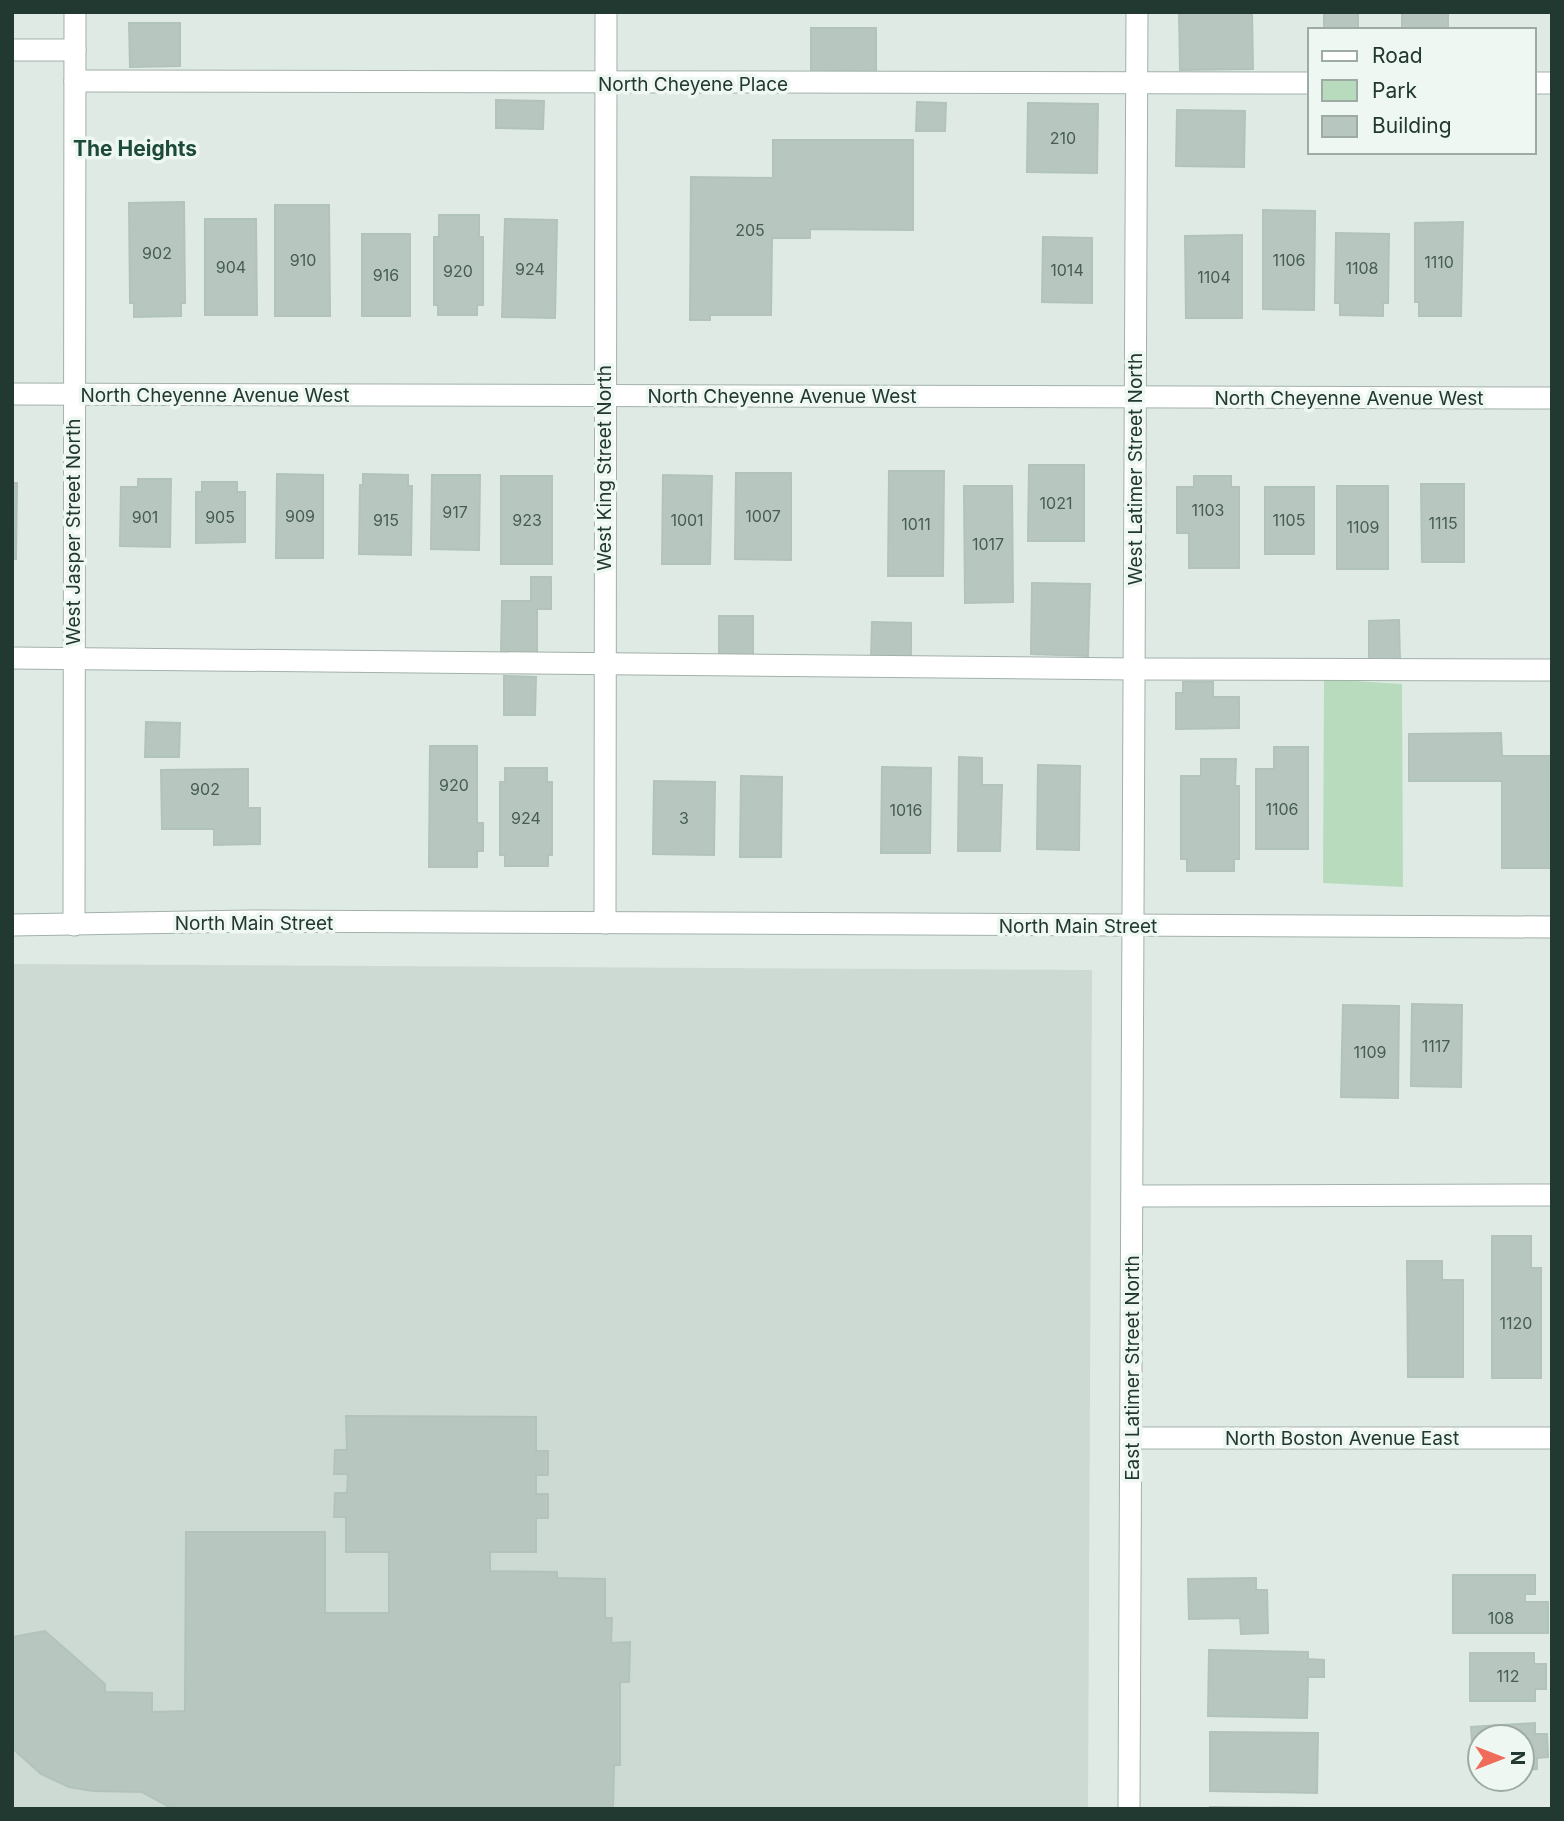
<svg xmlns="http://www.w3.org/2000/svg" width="1564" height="1821" font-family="Inter,sans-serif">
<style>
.built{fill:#cddad3}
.green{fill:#b8dbbd}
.building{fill:#b7c7bf;stroke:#b2c3ba;stroke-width:2}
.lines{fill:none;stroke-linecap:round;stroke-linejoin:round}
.minor-casing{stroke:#a2b1aa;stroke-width:23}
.minor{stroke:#fff;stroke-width:21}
.labels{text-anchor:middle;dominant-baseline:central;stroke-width:7;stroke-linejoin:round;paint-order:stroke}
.number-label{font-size:16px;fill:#465c54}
.street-label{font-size:19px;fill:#213930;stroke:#eff7f2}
.neighbourhood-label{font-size:21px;font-weight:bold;fill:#1d4b3a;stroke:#eff7f2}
</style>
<rect width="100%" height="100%" fill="#dfeae4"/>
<path class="built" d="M12 964 1092 970 1088 1809H12Z"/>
<path class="green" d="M1324 679 1402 684 1403 887 1323 883Z"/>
<g class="building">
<path d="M1179 12H1252L1253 69 1180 70Z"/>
<rect x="1324" y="12" width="34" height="18"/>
<rect x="1402" y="12" width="46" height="18"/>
<path d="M129 23H180V66L130 67Z"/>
<rect x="811" y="28" width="65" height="51"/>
<path d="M496 100 544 101 543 129 496 128Z"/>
<path d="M917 102 946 103 945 131H916Z"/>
<path d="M1028 103 1098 104 1097 173 1027 172Z"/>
<path d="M1177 110 1245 111 1244 167 1176 166Z"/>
<path d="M773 140H913V230L810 229V238H772L771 315H710V320H690L691 177 773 178Z"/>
<path d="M184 202 185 303H181V316L134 317V303H130L129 203Z"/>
<path d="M275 205H329L330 316H275Z"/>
<path d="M1263 210 1315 211 1314 310 1263 309Z"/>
<path d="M439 215H479V237H483V305H477V315H438V305H434V237H439Z"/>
<path d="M205 219H256L257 315H205Z"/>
<path d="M505 219 557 220 555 318 502 317Z"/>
<path d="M1463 222 1461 316H1419V302H1415V223Z"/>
<path d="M1336 233 1389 234 1388 303H1383V316L1340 315V303H1335Z"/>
<rect x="362" y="234" width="48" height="82"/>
<path d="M1242 235V318H1186L1185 236Z"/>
<path d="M1043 237 1092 238V303L1042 302Z"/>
<path d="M1029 465H1084V541H1028Z"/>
<path d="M889 471H944L943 576H888Z"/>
<path d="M736 473H791V560L735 559Z"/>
<path d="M277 474 323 475V558H276Z"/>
<path d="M363 474 408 475V486H412L411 555 359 554 360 485H363Z"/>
<path d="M432 475H480L479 550 431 549Z"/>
<path d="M663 475 712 476 710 564H662Z"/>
<rect x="501" y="476" width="51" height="88"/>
<path d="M1194 476H1231V487H1239V568H1189V533H1177V487H1194Z"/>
<path d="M138 479H171L170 547 120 546 121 487H138Z"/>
<path d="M202 482H237V492H245V542L196 543V492H202Z"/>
<path d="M12 483H17L16 559H12Z"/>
<path d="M1421 484H1464V562H1422Z"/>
<path d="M964 486H1012L1013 602 965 603Z"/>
<rect x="1337" y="486" width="51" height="83"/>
<rect x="1265" y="487" width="49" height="67"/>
<path d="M531 577H551V609H537V654H501L502 601H531Z"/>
<path d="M1032 583 1090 584 1088 656 1031 654Z"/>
<path d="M719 616H753V656L719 655Z"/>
<path d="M1399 620 1400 661H1369V621Z"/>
<path d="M872 622 911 623V659L871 658Z"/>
<path d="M504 676 536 677 535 715H504Z"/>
<path d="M1183 682H1213V697H1239V728L1176 729V693H1183Z"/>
<path d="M146 722 180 723 179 757H145Z"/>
<path d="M1501 733 1502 756H1551L1552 868H1502V781H1409V734Z"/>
<path d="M430 746H477V823H483V851H477V867H429Z"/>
<path d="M1274 747H1308V849H1256V769H1274Z"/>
<path d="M959 757 982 758V785H1002L1000 851H958Z"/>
<path d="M1201 759H1236L1235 786H1239V859H1234V871H1187V859H1181V776H1201Z"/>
<path d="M1038 765 1080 766 1079 850 1037 849Z"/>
<path d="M882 767 931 768 930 853H881Z"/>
<path d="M505 768H547V782H552V855H548V866H505V855H500V782H505Z"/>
<path d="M248 769V808H260V844L214 845V829H162L161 770Z"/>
<path d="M741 776 782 777 781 857H740Z"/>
<path d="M654 781 715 782 714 855 653 854Z"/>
<path d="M1412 1004 1462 1005 1461 1087 1411 1086Z"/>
<path d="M1343 1005 1399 1006 1398 1098 1341 1097Z"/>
<path d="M1492 1236H1531V1268H1541V1378H1492Z"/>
<path d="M1407 1261H1442V1280H1463V1377H1408Z"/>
<path d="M346 1416 536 1417V1451H548V1475H536V1494H548V1518H536V1552H490V1571L557 1572V1578L605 1579V1618H612L611 1643 630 1642 629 1682H620V1765H614L613 1809H173L142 1792 93 1791 69 1787 41 1774 12 1748V1637L45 1631 105 1684V1692L152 1693V1712L185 1711 186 1532H325V1613H389V1552H346V1517H334L335 1493H347L348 1474H334L335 1450H347Z"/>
<path d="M1453 1575H1535V1594H1525V1602H1548V1633H1453Z"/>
<path d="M1256 1578V1590H1267L1268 1633 1241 1634 1240 1618 1189 1619 1188 1579Z"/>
<path d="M1209 1650 1308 1652V1659L1324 1660V1677H1308L1307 1718 1208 1716Z"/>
<path d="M1470 1653H1534V1664H1546V1689H1535V1701H1470Z"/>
<path d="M1535 1723V1734H1547L1548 1757 1537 1758V1769L1522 1770V1737H1480V1773H1474L1471 1727Z"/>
<path d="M1210 1732 1318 1733 1317 1793 1210 1791Z"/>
<path d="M1210 1807 1308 1808V1809H1210Z"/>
</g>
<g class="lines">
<defs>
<g id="minor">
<path d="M12 50H75"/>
<path d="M75 81 1310 83"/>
<path d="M1534 83H1552"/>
<path d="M12 394 1552 398"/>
<path d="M12 658 1134 669 1552 670"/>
<path d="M605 923 606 12"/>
<path d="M12 925 251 921 1552 927"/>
<path d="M74 925 75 12"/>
<path d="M1132 1196 1552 1195"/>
<path d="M1133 1438H1552"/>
<path d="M1129 1809 1137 12"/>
</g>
</defs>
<use href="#minor" class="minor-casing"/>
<use href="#minor" class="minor"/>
</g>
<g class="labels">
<g class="number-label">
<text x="1063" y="138">210</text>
<text x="750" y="230">205</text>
<text x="157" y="253">902</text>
<text x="303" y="260">910</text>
<text x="1289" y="260">1106</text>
<text x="1439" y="262">1110</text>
<text x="231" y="267">904</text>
<text x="1362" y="268">1108</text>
<text x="530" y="269">924</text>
<text x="1067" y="270">1014</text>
<text x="458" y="271">920</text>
<text x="386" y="275">916</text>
<text x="1214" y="277">1104</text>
<text x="1056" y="503">1021</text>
<text x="1208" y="510">1103</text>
<text x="455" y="512">917</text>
<text x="300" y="516">909</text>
<text x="763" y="516">1007</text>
<text x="145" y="517">901</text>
<text x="220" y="517">905</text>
<text x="386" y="520">915</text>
<text x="527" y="520">923</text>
<text x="687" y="520">1001</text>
<text x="1289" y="520">1105</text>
<text x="1443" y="523">1115</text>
<text x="916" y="524">1011</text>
<text x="1363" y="527">1109</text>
<text x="988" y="544">1017</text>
<text x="454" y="785">920</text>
<text x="205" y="789">902</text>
<text x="1282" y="809">1106</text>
<text x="906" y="810">1016</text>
<text x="526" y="818">924</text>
<text x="684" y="818">3</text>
<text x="1436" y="1046">1117</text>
<text x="1370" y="1052">1109</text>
<text x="1516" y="1323">1120</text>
<text x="1501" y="1618">108</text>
<text x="1508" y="1676">112</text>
</g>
<g class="street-label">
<text x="693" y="84">North Cheyene Place</text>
<text x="215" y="395">North Cheyenne Avenue West</text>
<text x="782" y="396">North Cheyenne Avenue West</text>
<text x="1349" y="398">North Cheyenne Avenue West</text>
<text transform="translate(604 468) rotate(-90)">West King Street North</text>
<text transform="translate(1135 469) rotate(-90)">West Latimer Street North</text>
<text transform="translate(73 532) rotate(-90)">West Jasper Street North</text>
<text x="254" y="923">North Main Street</text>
<text x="1078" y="926">North Main Street</text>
<text transform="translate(1132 1368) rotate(-90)">East Latimer Street North</text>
<text x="1342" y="1438">North Boston Avenue East</text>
</g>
<g class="neighbourhood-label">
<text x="135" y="148">The Heights</text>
</g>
</g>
<rect width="1564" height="1821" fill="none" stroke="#213930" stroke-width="28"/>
<rect x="1308" y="28" width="228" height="126" fill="#eff7f2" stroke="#9daba4" stroke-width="2"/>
<rect x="1322" y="51" width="35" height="10" fill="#ffffff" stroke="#9daba4" stroke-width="2"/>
<text x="1372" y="63" font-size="21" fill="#213930">Road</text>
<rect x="1322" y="80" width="35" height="21" fill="#b8dbbd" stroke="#9daba4" stroke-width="2"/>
<text x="1372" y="98" font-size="21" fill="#213930">Park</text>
<rect x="1322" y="116" width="35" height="21" fill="#b7c7bf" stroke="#9daba4" stroke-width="2"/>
<text x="1372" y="133" font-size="21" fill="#213930">Building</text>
<g transform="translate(1501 1758) rotate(90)"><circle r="33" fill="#eff7f2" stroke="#9daba4" stroke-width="2"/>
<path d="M0-5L12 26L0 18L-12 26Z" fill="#ee6c59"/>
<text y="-10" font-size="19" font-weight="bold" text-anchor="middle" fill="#213930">N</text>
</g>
</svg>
